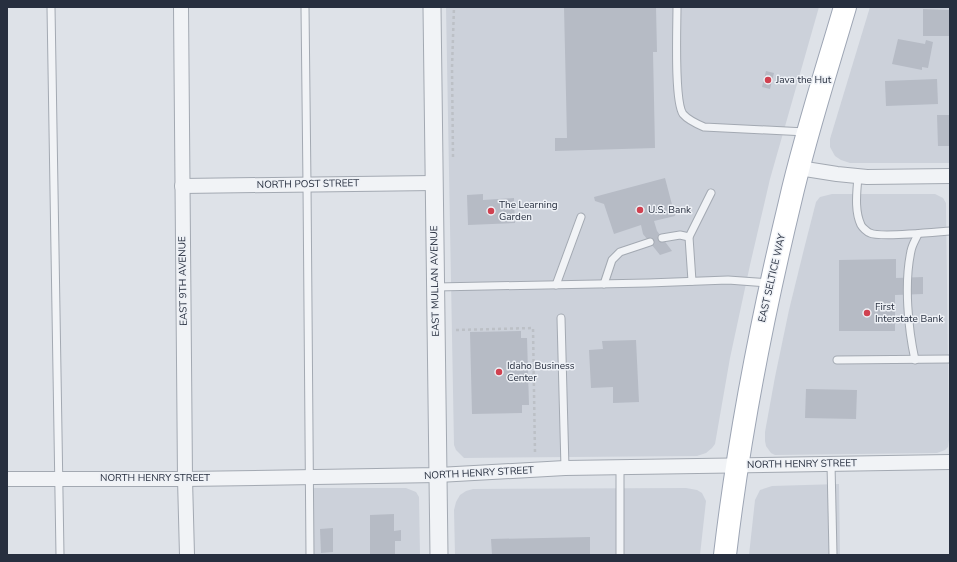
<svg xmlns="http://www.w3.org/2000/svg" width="957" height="562" font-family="'Nunito Sans',sans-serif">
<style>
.built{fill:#ccd1da}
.building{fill:#b6bbc5}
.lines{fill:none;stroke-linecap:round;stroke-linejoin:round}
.service-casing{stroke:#a3a9b2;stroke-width:9}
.minor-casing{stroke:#a3a9b2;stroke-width:16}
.tertiary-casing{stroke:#a3a9b2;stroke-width:19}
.primary-casing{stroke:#9da5b4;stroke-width:24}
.path{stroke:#bcc0c6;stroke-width:2.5;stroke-dasharray:3 3;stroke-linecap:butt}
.service{stroke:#f1f3f6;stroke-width:7}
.minor{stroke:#f1f3f6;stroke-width:14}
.tertiary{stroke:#f1f3f6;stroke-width:17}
.primary{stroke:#fff;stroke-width:22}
.poi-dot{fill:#d04150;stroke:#eef1f6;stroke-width:1.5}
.labels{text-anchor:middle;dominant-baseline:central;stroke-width:3;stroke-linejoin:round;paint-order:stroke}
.poi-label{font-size:10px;fill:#272f3f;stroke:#eef1f6;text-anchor:start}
.street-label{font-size:10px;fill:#272f3f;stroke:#eef1f6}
</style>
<rect width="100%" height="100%" fill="#dee2e8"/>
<g class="built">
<path d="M446 7H819L770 179 750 265 730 358 715 444 712 448 706 453 697 456 464 458 456 450 454 445Z"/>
<path d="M870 7H950V163H850L841 160 835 156 830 147V139Z"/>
<path d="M832 194H935L943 198 946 203 949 440 948 447 945 450 937 453 775 455 771 453 766 446 765 441V432L775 377 789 310 804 249 816 202 820 197Z"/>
<path d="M839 484 840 555H749L755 500 760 490 772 486Z"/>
<path d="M312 488H406L416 492 419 497 420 555H313Z"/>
<path d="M686 488 697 490 702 493 706 501 700 555H455L454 510 456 502 460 495 466 491 473 489Z"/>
</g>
<g class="building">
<path d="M564 7H656L657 52H653L655 148 555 151V138H567Z"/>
<path d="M923 9 950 10V36H923Z"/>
<path d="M898 39 925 44 926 40 933 42 928 68 922 67V70L892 64Z"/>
<path d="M766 71 774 73 770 89 762 87Z"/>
<path d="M937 79 938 104 886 106 885 81Z"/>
<path d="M937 115H950V146H938Z"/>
<path d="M665 178 675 216 654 221 657 231 672 251 660 255 643 234 641 225 614 234 604 204 595 201 594 197Z"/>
<path d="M483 194V200L514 198 515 223 468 225 467 195Z"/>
<path d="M896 259V278L923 277V294L895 295V331H839V260Z"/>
<path d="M521 331V338H527L529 405H522V413L472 414 470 332Z"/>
<path d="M636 340 639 402 613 403V387L591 388 589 350 603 349 602 341Z"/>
<path d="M806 389 857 390 856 419 805 418Z"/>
<path d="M394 514V531L401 530V541H395V555H370V515Z"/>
<path d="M333 528V552L321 553 320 529Z"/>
<path d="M590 537V555H492L491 539Z"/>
</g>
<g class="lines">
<defs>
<g id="service">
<path d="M51 7 60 555"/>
<path d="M305 7 307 185 310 555"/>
<path d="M677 7C677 27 674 101 683 114 688 120 697 124 704 127L806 132"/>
<path d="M858 176C857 191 854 210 861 225 862 227 867 232 870 233 880 238 936 232 950 231"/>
<path d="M662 238 680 235 689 237"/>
<path d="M692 281 689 237 711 193"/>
<path d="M604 284 612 260 620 252 650 242"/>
<path d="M556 285 581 217"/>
<path d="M436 287 648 283 728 280 769 283"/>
<path d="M561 318 565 468"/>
<path d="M837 360 950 359"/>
<path d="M915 360C908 328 904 283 911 251 912 245 916 239 918 234"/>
<path d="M831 464 833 555"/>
<path d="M620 468V555"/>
</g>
<g id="minor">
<path d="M181 7 185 479 187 555"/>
<path d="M799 168 837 174 867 177 950 176"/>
<path d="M182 186 434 183"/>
<path d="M7 479H185L438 475 565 468 950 462"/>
</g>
<path id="tertiary" d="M432 7 439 555"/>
<path id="primary" d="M725 555C739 436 762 318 790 202 805 136 826 72 845 7"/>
</defs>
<use href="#service" class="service-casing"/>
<use href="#minor" class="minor-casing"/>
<use href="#tertiary" class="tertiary-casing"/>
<use href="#primary" class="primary-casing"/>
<g class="path">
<path d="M453 157 452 68 454 7"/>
<path d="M456 330 533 328 535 454"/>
</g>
<use href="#service" class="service"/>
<use href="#minor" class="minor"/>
<use href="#tertiary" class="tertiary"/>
<use href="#primary" class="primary"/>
</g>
<g class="poi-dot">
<circle cx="768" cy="80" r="4"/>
<circle cx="640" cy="210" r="4"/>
<circle cx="491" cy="211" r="4"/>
<circle cx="867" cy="313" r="4"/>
<circle cx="499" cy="372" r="4"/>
</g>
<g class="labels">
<g class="poi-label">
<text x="776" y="80">Java the Hut</text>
<text x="499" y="205">The Learning<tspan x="499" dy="12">Garden</tspan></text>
<text x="648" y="210">U.S. Bank</text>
<text x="875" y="307">First<tspan x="875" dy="12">Interstate Bank</tspan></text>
<text x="507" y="366">Idaho Business<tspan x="507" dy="12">Center</tspan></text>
</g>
<g class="street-label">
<text transform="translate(308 184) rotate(-1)">NORTH POST STREET</text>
<text transform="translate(772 278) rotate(-77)">EAST SELTICE WAY</text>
<text transform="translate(183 281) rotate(-91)">EAST 9TH AVENUE</text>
<text transform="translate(435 281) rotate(-91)">EAST MULLAN AVENUE</text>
<text transform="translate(802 464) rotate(-1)">NORTH HENRY STREET</text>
<text transform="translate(479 473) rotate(-3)">NORTH HENRY STREET</text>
<text x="155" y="478">NORTH HENRY STREET</text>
</g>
</g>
<rect width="957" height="562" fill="none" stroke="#272f3f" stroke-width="16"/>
</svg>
